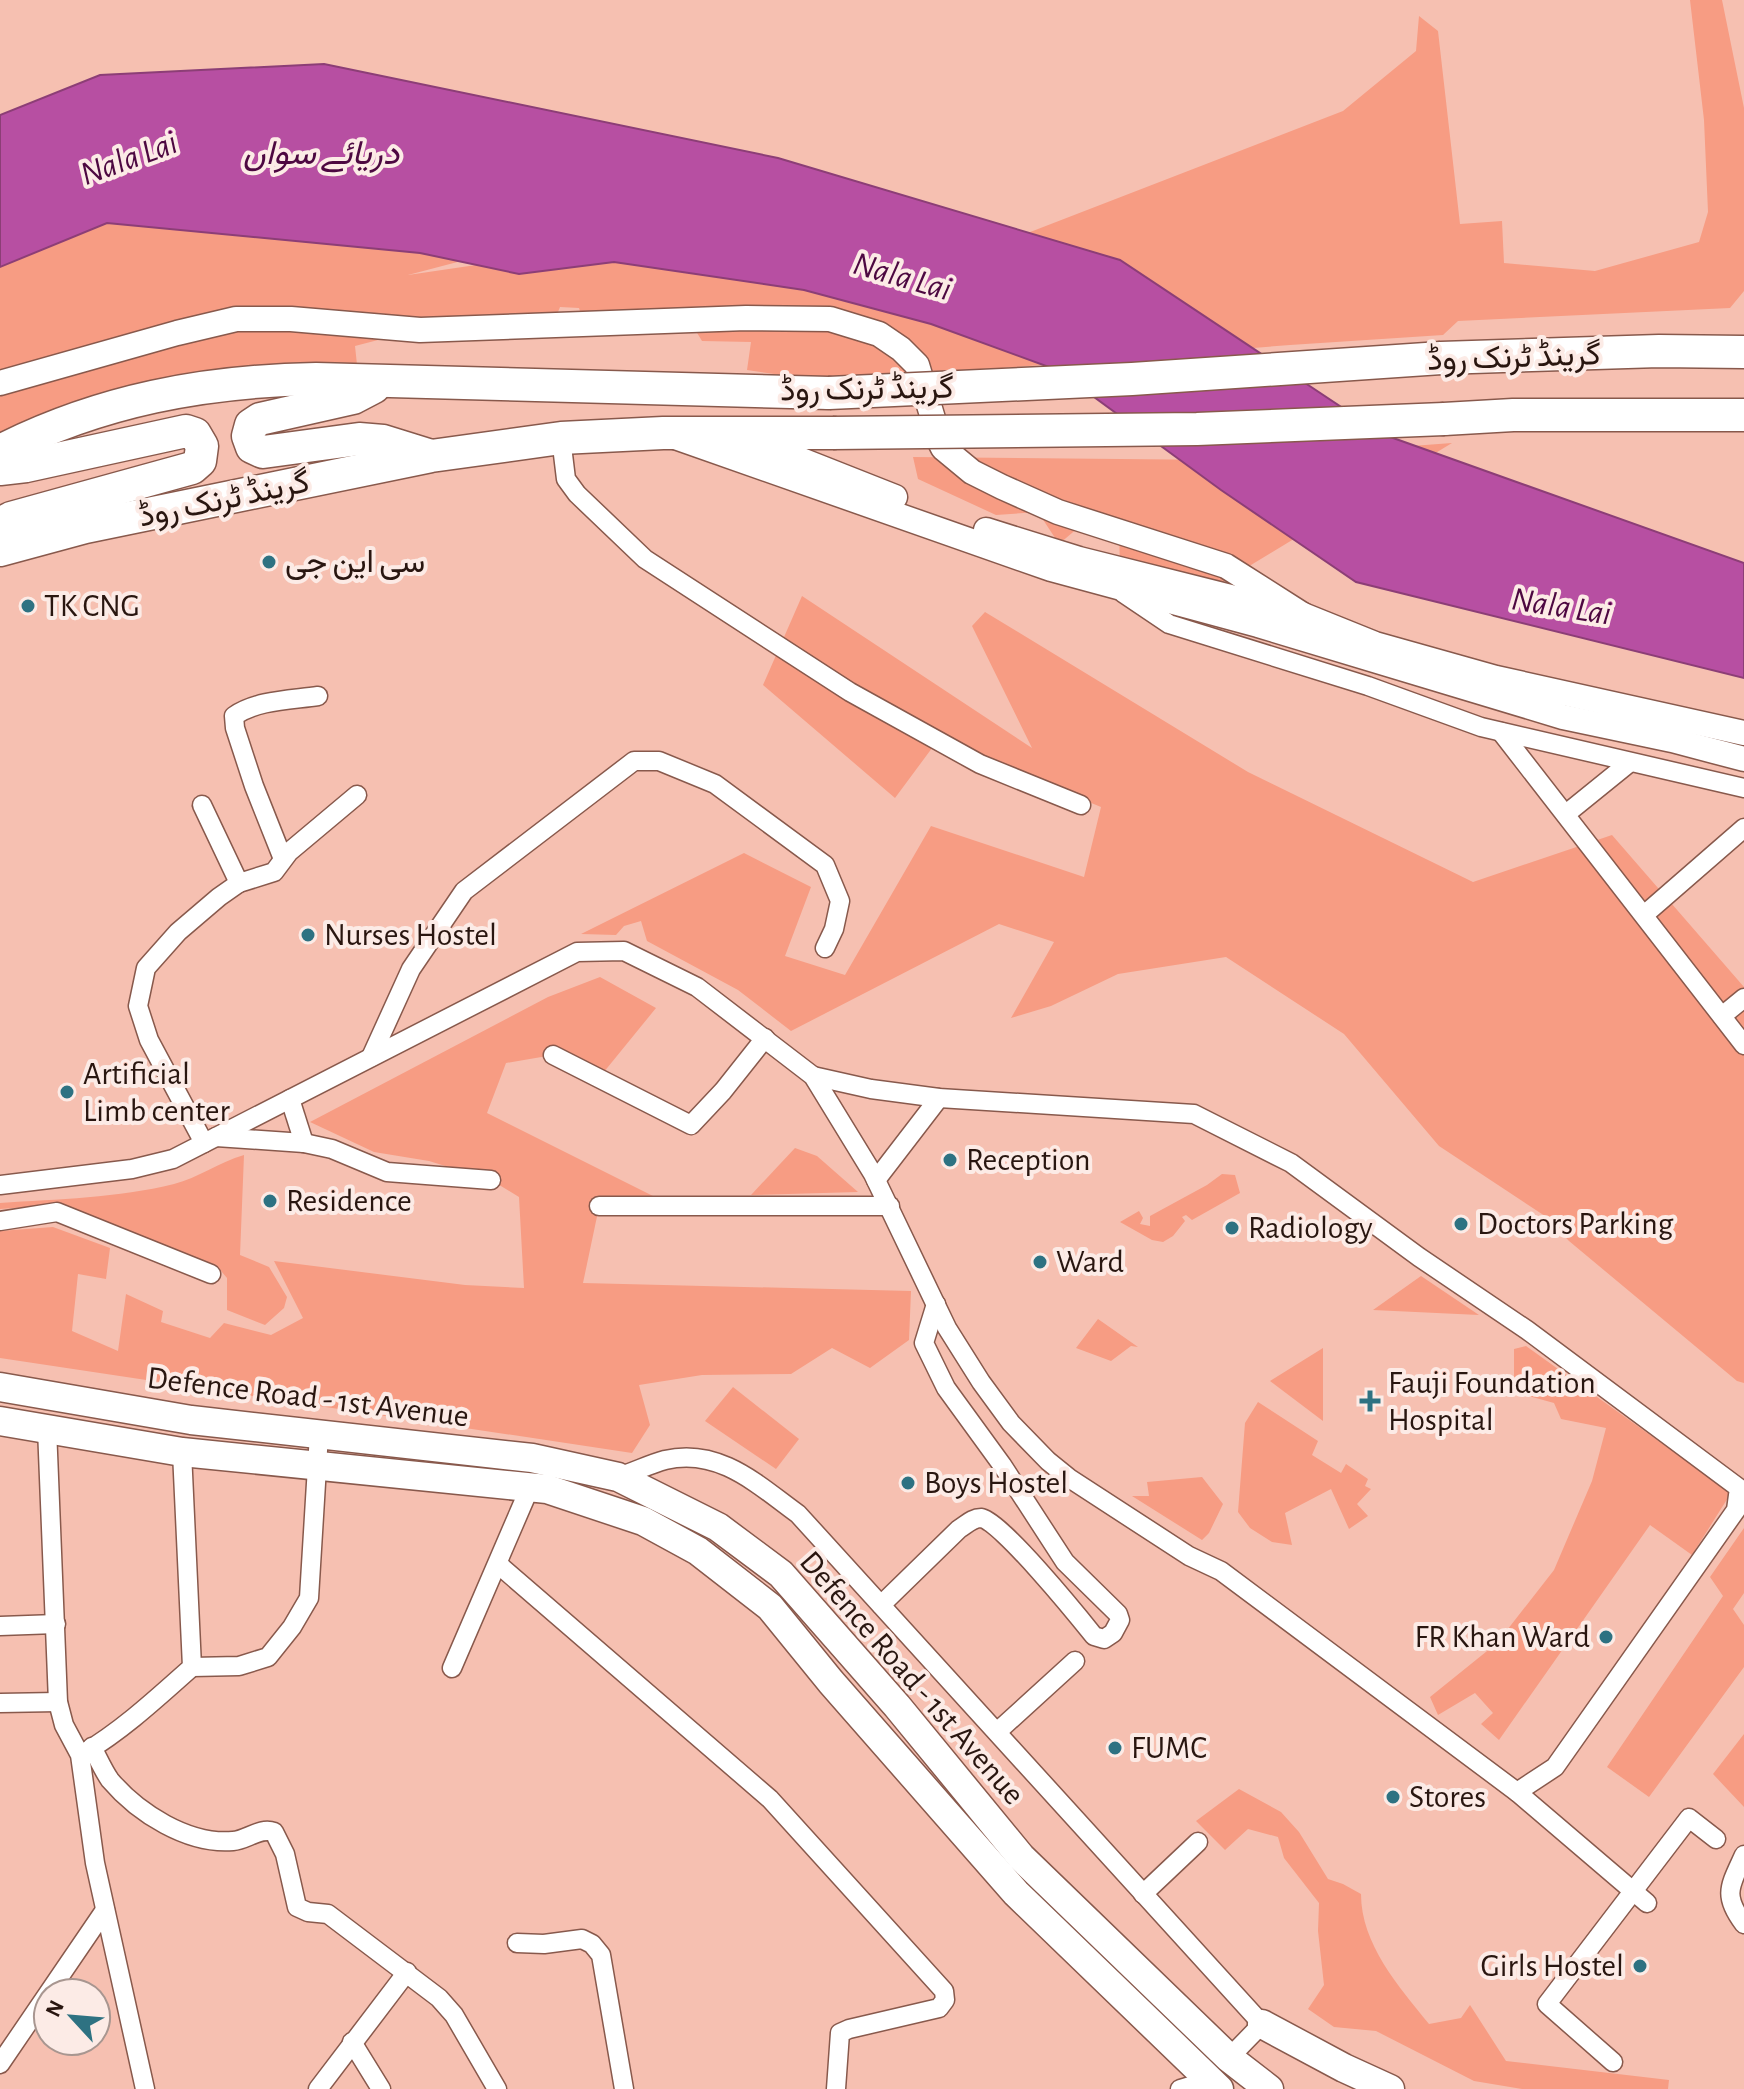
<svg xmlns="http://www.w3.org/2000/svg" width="1744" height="2089" font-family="'Alegreya Sans',Vazirmatn,sans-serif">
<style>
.green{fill:#f79c83}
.water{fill:#b74fa2;stroke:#8c3e76;stroke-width:2}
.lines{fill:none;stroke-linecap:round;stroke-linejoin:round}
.street-casing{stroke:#88594c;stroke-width:21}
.secondary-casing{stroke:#88594c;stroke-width:27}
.primary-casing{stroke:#88594c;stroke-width:31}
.highway-casing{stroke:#88594c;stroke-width:35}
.street{stroke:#fff;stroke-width:18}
.secondary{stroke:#fff;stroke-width:24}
.primary{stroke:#fff;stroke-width:28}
.highway{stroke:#fff;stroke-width:32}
.highway-bridge-casing{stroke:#88594c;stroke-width:35;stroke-linecap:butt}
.highway-bridge{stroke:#fff;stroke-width:32}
.poi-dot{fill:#2e7282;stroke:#fcebe6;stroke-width:3}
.labels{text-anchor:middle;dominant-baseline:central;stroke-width:8;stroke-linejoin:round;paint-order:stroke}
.street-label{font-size:32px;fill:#291610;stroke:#fcebe6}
.poi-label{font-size:32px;fill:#291610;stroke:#fcebe6;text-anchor:start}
.water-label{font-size:34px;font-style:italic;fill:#4d0841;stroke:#fcebe6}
</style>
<rect width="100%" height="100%" fill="#f6c0b1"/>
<g class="green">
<path d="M1690 0H1722L1744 108V291L1730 308 1458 321 1443 335 1290 345 829 382 747 370 751 342 702 341 685 313 585 327 579 308 560 307 556 317 444 338 378 340 355 346 358 374 0 438V245L126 189 545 239 408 275 627 243 875 292 1343 111 1416 51 1419 16 1438 31 1460 224 1502 221 1504 263 1595 271 1699 242 1708 212 1704 120Z"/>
<path d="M1452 443 1218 585 1120 571 1119 526 1079 527 1059 544 1038 512 996 515 918 479 913 457 1224 460Z"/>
<path d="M802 596 1032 748 972 626 985 612 1248 772 1473 882 1612 835 1744 987V1383L1737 1381 1569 1241 1545 1216 1439 1146 1344 1034 1226 957 1118 974 1051 1006 1011 1018 1054 942 999 924 791 1031 738 990 647 941 641 921 624 926 616 935 581 934 744 853 811 887 785 956 845 975 931 826 1084 877 1101 807 938 740 895 798 763 685Z"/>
<path d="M600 977 656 1008 599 1078 553 1055 506 1063 487 1113 673 1206 599 1207 583 1283 911 1291 909 1340 870 1368 832 1348 791 1374 702 1375 639 1385 650 1425 632 1453 0 1358V1231L53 1227 110 1248 106 1279 78 1274 72 1331 118 1351 126 1294 163 1311 161 1322 210 1338 224 1323 271 1335 303 1318 274 1261 465 1285 524 1288 519 1197 491 1180 429 1161 374 1152 310 1122 548 997Z"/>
<path d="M795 1148 817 1156 858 1192 751 1195Z"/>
<path d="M244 1155 240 1255 269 1267 287 1297 284 1308 265 1325 227 1310V1278L216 1265 55 1205 0 1209V1203C58 1199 118 1198 174 1184 198 1178 219 1162 244 1155Z"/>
<path d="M1222 1174 1235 1175 1240 1193 1192 1220 1186 1215 1182 1217 1185 1221 1173 1236 1163 1242 1152 1240 1120 1222 1139 1211 1143 1218 1140 1224 1150 1226V1216L1207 1185Z"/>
<path d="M1421 1276 1479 1315 1373 1310Z"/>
<path d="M1098 1319 1138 1347 1131 1346 1111 1361 1076 1348Z"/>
<path d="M1526 1346 1731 1493 1692 1555 1650 1525 1499 1740 1481 1724 1493 1713 1475 1693 1438 1715 1430 1697 1497 1643 1554 1570 1592 1481 1606 1428 1561 1419 1554 1403 1514 1392V1349Z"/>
<path d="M1323 1348V1421L1270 1381Z"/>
<path d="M733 1387 799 1439 776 1469 705 1421Z"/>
<path d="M1258 1402 1318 1441 1312 1455 1341 1473 1346 1464 1368 1479 1365 1486 1371 1489 1357 1504 1368 1516 1349 1529 1331 1489 1285 1513 1292 1545 1272 1542 1250 1528 1238 1512 1245 1423Z"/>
<path d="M1202 1477 1223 1504 1209 1533 1202 1540 1132 1496H1149L1147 1482Z"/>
<path d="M1744 1528V1593L1733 1609 1744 1625V1667L1649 1797 1607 1767 1723 1596 1710 1577Z"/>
<path d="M1744 1734V1807L1713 1774Z"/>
<path d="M1239 1789 1281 1812 1299 1832 1328 1879 1343 1884 1361 1894C1361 1944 1399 1987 1429 2024L1461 2018 1470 2005 1506 2061 1669 2080 1668 2089H1522L1474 2081 1376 2031 1334 2027 1308 2009 1324 1985 1318 1931 1319 1903 1284 1858 1278 1837 1248 1829 1225 1850 1196 1821Z"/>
</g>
<path class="water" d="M324 64 778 158 1120 260 1382 434 1744 563V678L1356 582 1221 490 1057 370 931 324 804 290 614 262 519 274 420 253 107 223 0 267V115L100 75Z"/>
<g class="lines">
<defs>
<g id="street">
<path d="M561 438 566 479 577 494 645 559 850 692 980 764 1081 805"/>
<path d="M1123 593 1169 624 1368 686 1481 727 1744 788"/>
<path d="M1501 732 1744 1045"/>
<path d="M202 805 239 883"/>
<path d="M1566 814 1629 763"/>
<path d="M283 859 254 786 235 728 234 716C257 700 291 700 318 696"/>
<path d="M1644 915 1744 828"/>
<path d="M1722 1016 1744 998"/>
<path d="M553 1055 691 1125 723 1091 765 1038"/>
<path d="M371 1057 411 969 464 891 634 761H659L715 784 825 865 840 901 834 929 825 948"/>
<path d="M813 1076 871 1089 939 1098 1194 1114 1291 1163 1419 1257 1527 1330 1739 1488 1736 1510 1555 1767 1517 1792"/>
<path d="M290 1099 304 1143"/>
<path d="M216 1137 304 1143 332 1149 387 1172 491 1180"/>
<path d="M204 1143 149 1040 138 1006 146 968 178 932 219 897 239 883 274 872 289 852 357 795"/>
<path d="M876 1180 939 1098"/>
<path d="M0 1185 132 1169 173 1159 577 952 624 951 697 987 813 1076 873 1174 947 1328 981 1382 1011 1423 1048 1461 1069 1478 1189 1556 1221 1571 1517 1792 1647 1903"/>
<path d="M599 1206H890"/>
<path d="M0 1221 57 1212 211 1274"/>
<path d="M47 1428 58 1702 64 1725 80 1755 95 1863 145 2089"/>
<path d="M618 1477C634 1472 650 1464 665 1460 719 1447 758 1485 798 1514L1262 2024 1229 2058"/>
<path d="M499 1565 770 1799 944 1991 945 2000 939 2008 849 2029 840 2033 836 2089"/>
<path d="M881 1605 959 1529C966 1525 972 1518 981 1518 1000 1520 1078 1616 1094 1636L1104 1639 1113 1633 1120 1620 1118 1614 1065 1562 1002 1465 946 1388 924 1343 936 1304"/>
<path d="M0 1626 56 1624"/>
<path d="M192 1667 239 1666 268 1657 292 1627 309 1598 319 1434"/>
<path d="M452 1668 530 1487"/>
<path d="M0 1703 58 1702"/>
<path d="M997 1732 1075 1661"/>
<path d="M92 1747C98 1758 103 1770 110 1780 138 1813 188 1845 233 1841 247 1840 260 1827 274 1832L285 1854 297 1907 308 1912 328 1914 439 1998 454 2015 497 2089"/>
<path d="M84 1753C124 1729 157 1698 192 1667L182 1452"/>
<path d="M1744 1855C1730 1886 1722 1895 1744 1924"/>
<path d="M1143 1894 1198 1842"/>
<path d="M517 1943 544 1944 582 1939 592 1944 601 1955 624 2089"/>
<path d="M352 2042 381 2089"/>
<path d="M1613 2062 1547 2004 1689 1818 1716 1839"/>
<path d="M0 2064 105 1910"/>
<path d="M318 2089 407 1972"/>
<path d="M1180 2089 1210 2080"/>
</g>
<g id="secondary">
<path d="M0 383 177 333 236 319H291L420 330 746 318 830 319 879 334 901 349 917 365 940 442 943 448 972 472 1002 487 1058 512 1226 566 1303 615"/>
<path d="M675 437 1051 569 1258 625 1563 717 1672 740 1744 759"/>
<path d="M743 437 895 497"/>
<path d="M986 530 1079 559 1303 615 1375 644 1496 678 1744 733"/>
</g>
<g id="primary">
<path d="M0 1387 191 1420 532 1458 618 1477 718 1527 781 1574 897 1706 1021 1857 1229 2058 1269 2089"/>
<path d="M0 1421 182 1452 547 1489 643 1521 698 1551 770 1607 831 1682 1016 1893 1219 2089"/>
<path d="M1262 2024 1344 2068 1390 2089"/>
</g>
<g id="highway">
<path d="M1441 358 1659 351 1744 352"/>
<path d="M374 387 353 398 260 419 251 425 248 436 252 447 263 452 359 439 383 441 428 455"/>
<path d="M1444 419 1513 415H1744"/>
<path d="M0 451C101 400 204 381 316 379L829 393"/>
<path d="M0 469 26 466 186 431 195 434 202 446 200 461 192 468 11 518 0 524"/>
<path d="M0 550 85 527 431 456 561 438 663 433H833"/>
</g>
</defs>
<use href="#street" class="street-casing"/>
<use href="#secondary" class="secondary-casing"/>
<use href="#primary" class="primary-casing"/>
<use href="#highway" class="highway-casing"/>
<use href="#street" class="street"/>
<use href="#secondary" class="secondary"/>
<use href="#primary" class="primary"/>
<use href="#highway" class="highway"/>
<defs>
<g id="highway-bridge">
<path d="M829 393 1132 379 1441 358"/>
<path d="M833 433 1197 429 1444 419"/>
</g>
</defs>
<use href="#highway-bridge" class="highway-bridge-casing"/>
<use href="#highway-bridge" class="highway-bridge"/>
</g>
<g class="poi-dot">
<circle cx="269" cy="562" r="8"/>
<circle cx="28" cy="606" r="8"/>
<circle cx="308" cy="935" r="8"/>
<circle cx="67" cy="1092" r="8"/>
<circle cx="950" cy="1160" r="8"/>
<circle cx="270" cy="1201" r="8"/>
<circle cx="1461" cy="1224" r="8"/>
<circle cx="1232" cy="1228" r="8"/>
<circle cx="1040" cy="1262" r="8"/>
<path d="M1366 1389h8v8h8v8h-8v8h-8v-8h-8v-8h8z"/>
<circle cx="908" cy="1483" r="8"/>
<circle cx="1606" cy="1637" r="8"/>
<circle cx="1115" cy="1748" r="8"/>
<circle cx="1393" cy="1797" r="8"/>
<circle cx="1640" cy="1966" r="8"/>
</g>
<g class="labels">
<g class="street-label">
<text transform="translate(1514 357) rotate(-2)">گرینڈ ٹرنک روڈ</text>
<text transform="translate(867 389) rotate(-1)">گرینڈ ٹرنک روڈ</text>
<text transform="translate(224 499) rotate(-12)">گرینڈ ٹرنک روڈ</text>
<text transform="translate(308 1397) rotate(7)">Defence Road - 1st Avenue</text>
<text transform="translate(912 1678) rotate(49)">Defence Road - 1st Avenue</text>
</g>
<g class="poi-label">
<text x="285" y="562">سی این جی</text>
<text x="44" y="606">TK CNG</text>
<text x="324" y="935">Nurses Hostel</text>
<text x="83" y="1074">Artificial<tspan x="83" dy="37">Limb center</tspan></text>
<text x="966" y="1160">Reception</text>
<text x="286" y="1201">Residence</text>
<text x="1477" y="1224">Doctors Parking</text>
<text x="1248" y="1228">Radiology</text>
<text x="1056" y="1262">Ward</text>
<text x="1388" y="1383">Fauji Foundation<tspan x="1388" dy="37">Hospital</tspan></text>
<text x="924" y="1483">Boys Hostel</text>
<text x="1590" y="1637" text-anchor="end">FR Khan Ward</text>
<text x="1131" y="1748">FUMC</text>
<text x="1409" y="1797">Stores</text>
<text x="1624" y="1966" text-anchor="end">Girls Hostel</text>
</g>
<g class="water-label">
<text x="321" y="154">دریائے سواں</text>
<text transform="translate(129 159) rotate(-20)">Nala Lai</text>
<text transform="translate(902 277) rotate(16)">Nala Lai</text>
<text transform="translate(1561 607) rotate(9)">Nala Lai</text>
</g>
</g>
<g transform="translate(72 2017) rotate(296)"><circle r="38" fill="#fcebe6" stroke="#a89690" stroke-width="2"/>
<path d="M0-6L14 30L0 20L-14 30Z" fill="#2e7282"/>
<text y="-12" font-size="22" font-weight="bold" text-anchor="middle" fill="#291610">N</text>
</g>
</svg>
